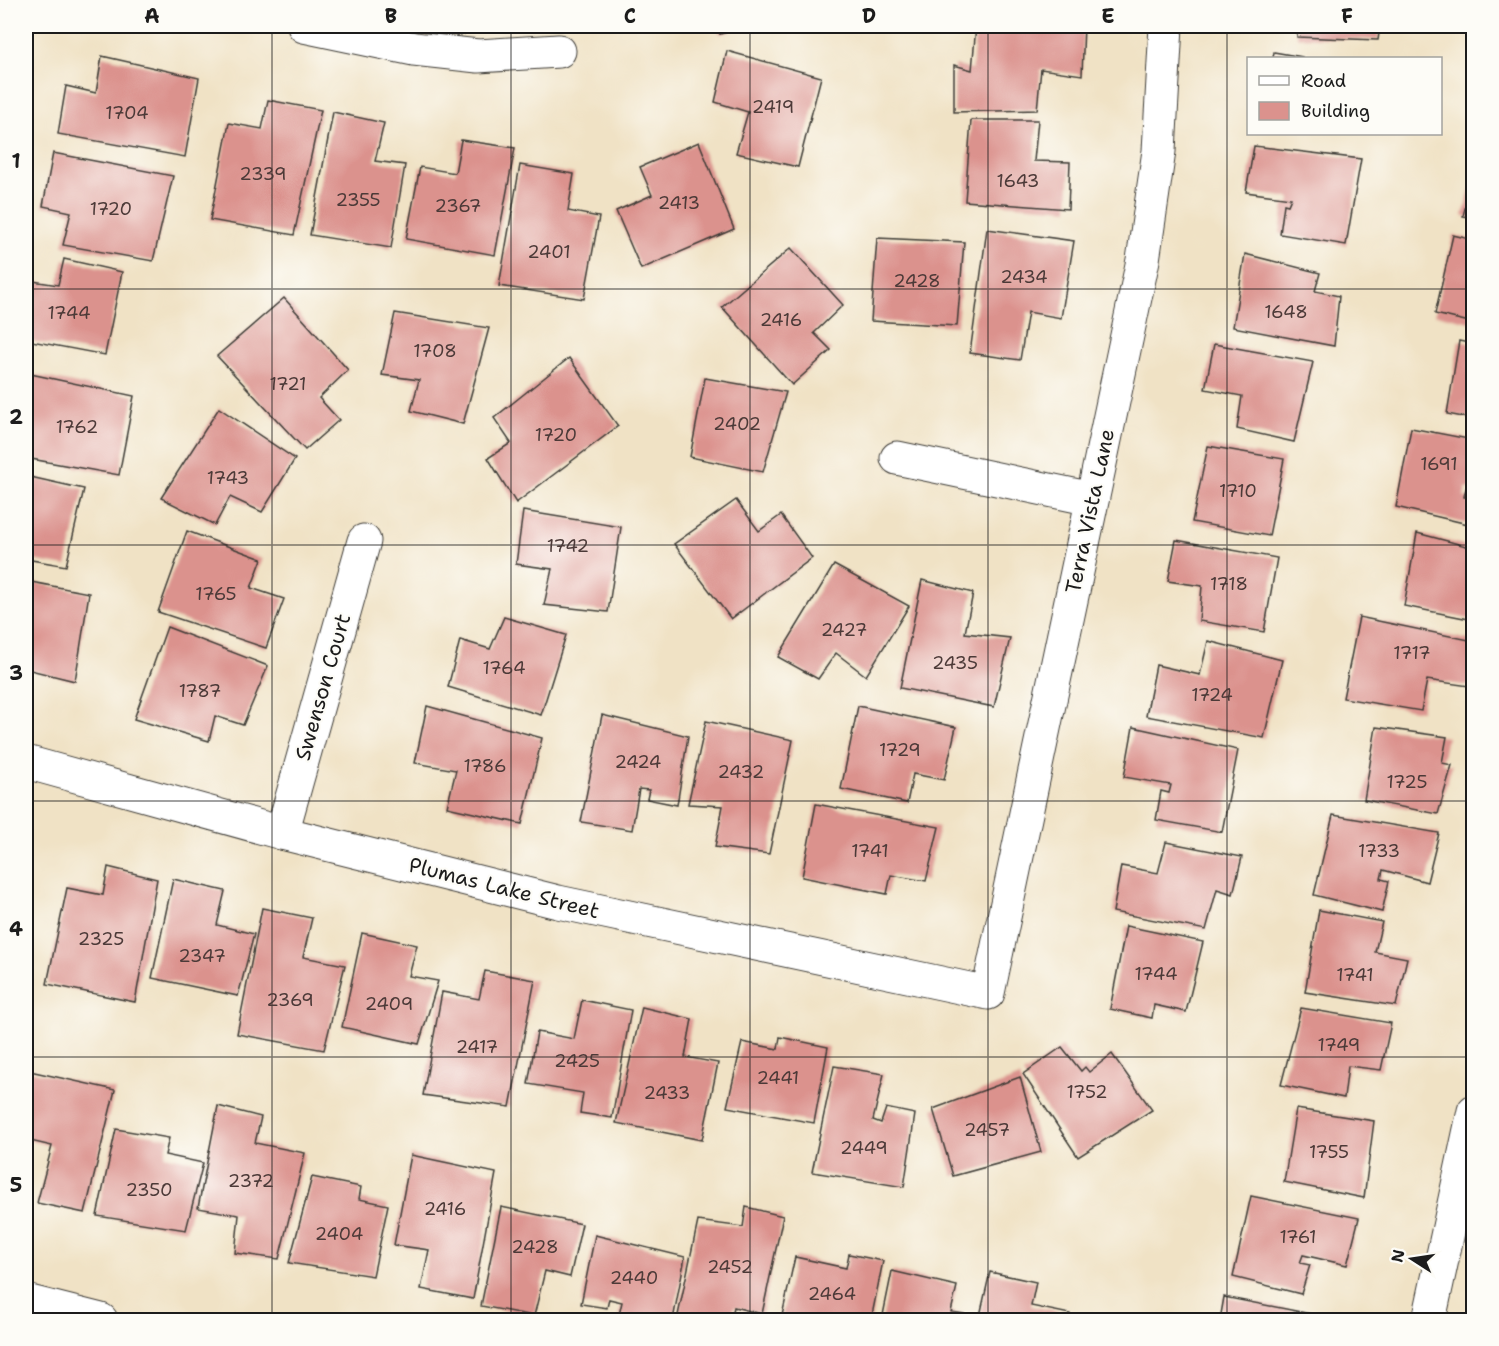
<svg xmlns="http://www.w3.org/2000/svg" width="1499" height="1346" font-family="'Shantell Sans',sans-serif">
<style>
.building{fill:#db928d}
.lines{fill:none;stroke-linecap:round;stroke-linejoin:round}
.minor-casing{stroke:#3c3a35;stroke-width:35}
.tertiary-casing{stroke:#3c3a35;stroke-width:35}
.minor{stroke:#fff;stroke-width:33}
.tertiary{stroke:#fff;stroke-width:33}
.grid{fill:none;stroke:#1c1c1c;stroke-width:1.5;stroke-opacity:0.55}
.labels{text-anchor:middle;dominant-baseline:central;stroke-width:4.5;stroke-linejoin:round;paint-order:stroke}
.number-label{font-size:18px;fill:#4c3a38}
.street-label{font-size:21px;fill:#1c1c1c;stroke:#fdfcf7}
.neatline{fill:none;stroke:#1c1c1c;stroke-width:2}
.grid-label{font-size:20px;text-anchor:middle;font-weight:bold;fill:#1c1c1c}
</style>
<rect width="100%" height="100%" fill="#fdfcf7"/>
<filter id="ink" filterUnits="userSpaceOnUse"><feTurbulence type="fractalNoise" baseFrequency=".0167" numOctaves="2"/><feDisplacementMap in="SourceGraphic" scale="12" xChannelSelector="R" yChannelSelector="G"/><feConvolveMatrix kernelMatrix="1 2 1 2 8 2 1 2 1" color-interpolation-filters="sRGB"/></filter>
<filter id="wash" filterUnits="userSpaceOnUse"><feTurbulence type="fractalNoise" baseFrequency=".008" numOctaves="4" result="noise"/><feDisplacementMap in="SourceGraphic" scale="24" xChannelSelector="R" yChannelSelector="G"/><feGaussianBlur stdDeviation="1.35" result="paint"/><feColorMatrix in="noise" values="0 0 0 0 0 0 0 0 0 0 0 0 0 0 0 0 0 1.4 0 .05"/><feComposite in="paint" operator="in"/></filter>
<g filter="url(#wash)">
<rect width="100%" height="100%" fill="#f0e2c5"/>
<g id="blocks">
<g class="building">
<path d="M718 26H748L720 34Z"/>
<path d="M976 26H1084L1082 75 1041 69 1037 110 954 112V65L972 70Z"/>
<path d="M1297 26H1380L1378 40 1297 37Z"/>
<path d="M727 51 821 77 798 167 736 153 748 112 715 102Z"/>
<path d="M1274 52 1302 57V58H1273Z"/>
<path d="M102 56 199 78 185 157 58 134 66 86 96 93Z"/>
<path d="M268 100 321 110 294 235 210 220 229 123 262 129Z"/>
<path d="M333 112 384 123 375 161 405 165 391 248 310 235Z"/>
<path d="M971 120H1038L1034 161 1070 162 1068 209 965 201Z"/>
<path d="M461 140 515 148 495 255 406 239 420 167 455 173Z"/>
<path d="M699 142 734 229 641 269 616 211 652 195 640 167Z"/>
<path d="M1254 146 1361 159 1346 245 1280 234 1284 204 1288 205 1291 198 1246 192Z"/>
<path d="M53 153 173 176 153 261 63 245 71 212 43 206Z"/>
<path d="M520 165 574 174 568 211 599 217 584 299 499 286Z"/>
<path d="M1473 179H1474V218L1463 216Z"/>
<path d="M987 229 1074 241 1061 318 1028 312 1020 360 970 353Z"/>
<path d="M1453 235 1474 240V323L1435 314Z"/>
<path d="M877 238 964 242 957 326 871 321Z"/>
<path d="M791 248 843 305 814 333 831 350 792 385 722 307Z"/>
<path d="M1245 254 1320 273 1315 291 1339 296 1334 346 1233 327Z"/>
<path d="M64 259 122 272 105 355 26 340V280L58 285Z"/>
<path d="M284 298 348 370 319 398 339 420 305 450 217 356Z"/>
<path d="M395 313 489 328 463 424 411 411 419 380 382 375Z"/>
<path d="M1459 341 1474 344V419L1447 414Z"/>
<path d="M1214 344 1313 362 1294 442 1237 429 1242 396 1205 389Z"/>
<path d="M569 358 618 426 516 503 488 458 511 443 494 418Z"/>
<path d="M26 373 134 396 119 475 26 458Z"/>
<path d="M705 378 786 392 763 472 690 457Z"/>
<path d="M219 408 295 459 262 512 230 497 215 525 161 498Z"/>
<path d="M1411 428 1474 440V489L1466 488 1464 497 1474 499 1468 524 1396 507Z"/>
<path d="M1208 446 1284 459 1269 536 1192 522Z"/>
<path d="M26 476 84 489 66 566 26 559Z"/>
<path d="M736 500 759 531 781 515 812 558 731 619 674 544Z"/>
<path d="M523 511 621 527 608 612 544 605 552 569 516 564Z"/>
<path d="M187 531 262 559 251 588 284 599 266 648 158 612Z"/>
<path d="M1417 533 1474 548V620L1404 606Z"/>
<path d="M1176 540 1277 558 1264 632 1199 621 1202 586 1168 581Z"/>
<path d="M834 565 909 606 866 676 836 653 818 679 778 657Z"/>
<path d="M922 580 973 593 965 633 1010 638 994 707 900 688Z"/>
<path d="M26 581 89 593 75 681 26 669Z"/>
<path d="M504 617 566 635 541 715 448 687 460 640 490 649Z"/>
<path d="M1359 617 1474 641V665L1469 686 1427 680 1421 711 1343 698Z"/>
<path d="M167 627 268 666 243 725 215 716 209 741 134 719Z"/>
<path d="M1208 641 1282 660 1264 738 1146 716 1156 665 1200 675Z"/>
<path d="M427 706 542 738 522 824 447 807 456 770 415 763Z"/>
<path d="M858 706 956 727 944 780 913 774 907 803 841 789Z"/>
<path d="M602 715 688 736 677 805 647 799 649 790 639 789 632 830 581 822Z"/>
<path d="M706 721 793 740 769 854 715 847 723 806 688 804Z"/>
<path d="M1133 727 1238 750 1222 832 1156 820 1161 791 1169 793 1171 785 1124 777Z"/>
<path d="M1376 727 1447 737 1442 763 1452 765 1438 814 1364 800Z"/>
<path d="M816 804 939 827 926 881 891 875 887 894 802 877Z"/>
<path d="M1333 815 1439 833 1427 882 1383 870 1381 879 1389 881 1382 912 1314 895Z"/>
<path d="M1166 842 1242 857 1233 894 1217 889 1206 930 1113 912 1121 866 1158 873Z"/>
<path d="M108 867 157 879 135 1002 47 984 67 888 103 895Z"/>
<path d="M173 879 225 891 217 925 254 934 238 996 152 978Z"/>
<path d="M262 908 312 918 303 957 345 965 324 1050 237 1034Z"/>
<path d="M1319 910 1382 922 1375 952 1407 958 1396 1006 1305 992Z"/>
<path d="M1126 926 1203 942 1186 1012 1154 1005 1152 1018 1110 1009Z"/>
<path d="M362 933 417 945 409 976 438 981 419 1044 342 1027Z"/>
<path d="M485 971 535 980 510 1107 423 1095 442 992 479 999Z"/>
<path d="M582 1000 631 1010 612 1118 580 1113 583 1093 528 1084 537 1032 574 1039Z"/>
<path d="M642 1007 692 1019 685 1057 718 1063 702 1140 616 1123Z"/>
<path d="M1301 1008 1391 1023 1381 1070 1348 1066 1344 1098 1281 1085Z"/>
<path d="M780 1037 828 1047 814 1123 727 1107 742 1042 778 1049Z"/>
<path d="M1062 1047 1081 1071 1085 1067 1089 1072 1112 1054 1152 1110 1078 1157 1023 1074Z"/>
<path d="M834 1066 884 1074 873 1120 881 1123 886 1108 915 1114 904 1187 812 1172Z"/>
<path d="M30 1071 115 1090 85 1213 37 1203 52 1146 26 1140V1093Z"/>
<path d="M1020 1077 1041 1152 953 1176 933 1109Z"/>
<path d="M218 1106 261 1117 255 1143 305 1153 279 1259 235 1253 239 1215 198 1208Z"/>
<path d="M1296 1109 1374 1121 1364 1198 1284 1182Z"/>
<path d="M116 1129 169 1138 165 1155 203 1163 186 1230 97 1216Z"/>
<path d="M411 1155 496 1173 473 1299 421 1289 429 1250 394 1245Z"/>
<path d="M312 1177 361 1187 359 1199 388 1205 373 1276 289 1263Z"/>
<path d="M1251 1196 1359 1218 1347 1265 1303 1255 1300 1263 1310 1265 1301 1294 1233 1277Z"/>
<path d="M501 1207 582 1224 570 1277 545 1271 534 1316 481 1306Z"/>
<path d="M746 1207 783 1216 762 1314 734 1307 731 1320H677L698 1221 743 1227Z"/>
<path d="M595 1235 685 1257 673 1320H645L619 1315 622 1302 609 1299 607 1308 581 1304Z"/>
<path d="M849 1254 883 1261 871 1320H781L795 1257 846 1268Z"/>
<path d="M892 1271 957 1286 951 1312 964 1314 963 1320H882Z"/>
<path d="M990 1272 1036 1282 1031 1306 1070 1314 1069 1320H979Z"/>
<path d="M1224 1297 1327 1317 1326 1320H1220Z"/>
</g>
</g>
</g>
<g filter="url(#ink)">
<use href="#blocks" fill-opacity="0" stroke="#3c3a35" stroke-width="1.5"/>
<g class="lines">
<defs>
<g id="minor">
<path d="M304 26 414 49 478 56 559 51"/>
<path d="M897 458 1092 499"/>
<path d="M26 762 282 833 558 902 988 993 1143 260 1159 151 1166 26"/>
<path d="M282 833 364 541"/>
<path d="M1429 1320 1474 1111"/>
</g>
<path id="tertiary" d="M26 1301 101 1320"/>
</defs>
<use href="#minor" class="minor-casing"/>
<use href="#tertiary" class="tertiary-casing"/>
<use href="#minor" class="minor"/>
<use href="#tertiary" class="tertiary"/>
</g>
</g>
<path class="grid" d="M272 26V1320M511 26V1320M750 26V1320M988 26V1320M1227 26V1320M26 289H1474M26 545H1474M26 801H1474M26 1057H1474"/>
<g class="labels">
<g class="number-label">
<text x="773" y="107">2419</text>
<text x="127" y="113">1704</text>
<text x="263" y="174">2339</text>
<text x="1018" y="181">1643</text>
<text x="358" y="200">2355</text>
<text x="679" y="203">2413</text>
<text x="458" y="206">2367</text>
<text x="111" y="209">1720</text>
<text x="549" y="252">2401</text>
<text x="1024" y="277">2434</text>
<text x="917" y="281">2428</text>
<text x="1286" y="312">1648</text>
<text x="69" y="313">1744</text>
<text x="781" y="320">2416</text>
<text x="435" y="351">1708</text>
<text x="288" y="384">1721</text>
<text x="737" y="424">2402</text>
<text x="77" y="427">1762</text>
<text x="556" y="435">1720</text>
<text x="1439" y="464">1691</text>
<text x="228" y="478">1743</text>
<text x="1238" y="491">1710</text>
<text x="568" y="546">1742</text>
<text x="1229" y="584">1718</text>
<text x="216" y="594">1765</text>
<text x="844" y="630">2427</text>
<text x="1412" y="653">1717</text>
<text x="955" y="663">2435</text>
<text x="504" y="668">1764</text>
<text x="200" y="691">1787</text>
<text x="1212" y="695">1724</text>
<text x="900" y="750">1729</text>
<text x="638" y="762">2424</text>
<text x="485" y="766">1786</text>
<text x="741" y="772">2432</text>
<text x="1407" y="782">1725</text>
<text x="870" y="851">1741</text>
<text x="1379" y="851">1733</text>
<text x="101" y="939">2325</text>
<text x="202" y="956">2347</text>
<text x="1156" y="974">1744</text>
<text x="1355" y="975">1741</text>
<text x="290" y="1000">2369</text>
<text x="389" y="1004">2409</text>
<text x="1339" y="1045">1749</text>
<text x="477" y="1047">2417</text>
<text x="577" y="1061">2425</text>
<text x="778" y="1078">2441</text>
<text x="1087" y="1092">1752</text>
<text x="667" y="1093">2433</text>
<text x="987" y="1130">2457</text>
<text x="864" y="1148">2449</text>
<text x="1329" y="1152">1755</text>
<text x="251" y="1181">2372</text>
<text x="149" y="1190">2350</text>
<text x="445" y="1209">2416</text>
<text x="339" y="1234">2404</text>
<text x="1298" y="1237">1761</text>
<text x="535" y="1247">2428</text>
<text x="730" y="1267">2452</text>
<text x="634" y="1278">2440</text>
<text x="832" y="1294">2464</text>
</g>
<g class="street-label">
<text transform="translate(1090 511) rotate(-78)">Terra Vista Lane</text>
<text transform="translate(323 687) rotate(-74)">Swenson Court</text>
<text transform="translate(504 888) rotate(14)">Plumas Lake Street</text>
</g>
</g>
<rect width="1499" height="1346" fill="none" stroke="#fdfcf7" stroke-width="66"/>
<rect x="1247" y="57" width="195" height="78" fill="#fdfcf7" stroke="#a3a29f" stroke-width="1.5"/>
<rect x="1259" y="76" width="30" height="9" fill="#ffffff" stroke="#a3a29f" stroke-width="1.5"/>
<text x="1301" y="87" font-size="18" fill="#1c1c1c">Road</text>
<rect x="1259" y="102" width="30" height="18" fill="#db928d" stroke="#a3a29f" stroke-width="1.5"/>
<text x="1301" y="117" font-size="18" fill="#1c1c1c">Building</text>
<g transform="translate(1412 1259) rotate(282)" stroke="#fdfcf7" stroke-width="4.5" paint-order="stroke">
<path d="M0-4.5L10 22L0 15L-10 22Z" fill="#1c1c1c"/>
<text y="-9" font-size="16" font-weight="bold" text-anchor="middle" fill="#1c1c1c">N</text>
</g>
<rect x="33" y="33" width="1433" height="1280" class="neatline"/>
<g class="grid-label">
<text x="152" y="23">A</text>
<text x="391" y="23">B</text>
<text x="630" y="23">C</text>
<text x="869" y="23">D</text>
<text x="1108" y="23">E</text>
<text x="1347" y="23">F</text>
<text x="16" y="168">1</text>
<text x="16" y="424">2</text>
<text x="16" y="680">3</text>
<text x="16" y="936">4</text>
<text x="16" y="1192">5</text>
</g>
</svg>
